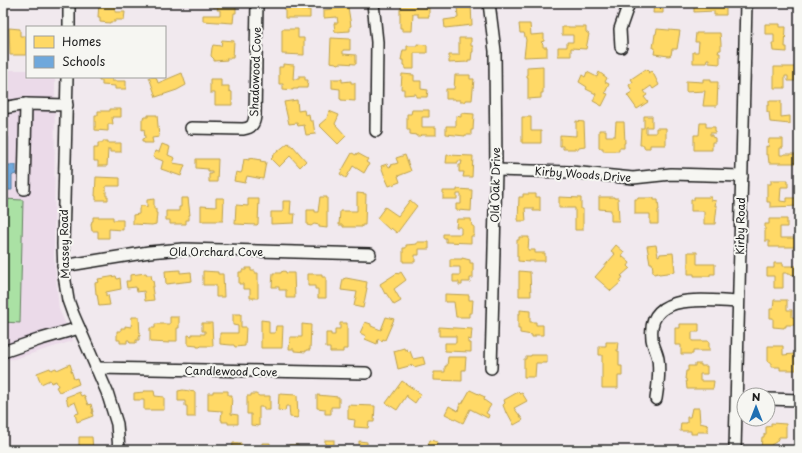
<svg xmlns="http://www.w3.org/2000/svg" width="802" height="453" font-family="'Playpen Sans',sans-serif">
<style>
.built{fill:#ebdae9}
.green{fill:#aae1a4;stroke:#637e60}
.homes{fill:#ffd966;stroke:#bba050}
.schools{fill:#6fa8dc;stroke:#567ea2}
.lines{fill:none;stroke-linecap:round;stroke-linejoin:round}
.minor-casing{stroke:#1c1c1c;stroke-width:14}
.minor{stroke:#f6f6f2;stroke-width:11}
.labels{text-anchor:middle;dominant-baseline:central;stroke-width:4;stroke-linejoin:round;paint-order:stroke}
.street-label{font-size:11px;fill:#1c1c1c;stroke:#f6f6f2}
</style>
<rect width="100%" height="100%" fill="#f1e9ee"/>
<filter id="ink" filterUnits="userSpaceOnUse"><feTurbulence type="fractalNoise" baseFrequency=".025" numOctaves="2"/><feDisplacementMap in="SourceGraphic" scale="8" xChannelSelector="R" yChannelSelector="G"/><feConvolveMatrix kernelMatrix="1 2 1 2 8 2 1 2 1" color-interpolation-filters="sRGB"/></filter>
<g filter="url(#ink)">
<path class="built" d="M3 70H27V77H55L54 259 59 309 73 341 14 359 3 360Z"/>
<path class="green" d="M3 199 23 200 20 323 3 322Z"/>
<g class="homes">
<path d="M99 3H115V12H125L124 20H115V22H110V23L100 22V17H98Z"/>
<path d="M213 3H234V6H236V13H234L233 23 203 21V15H220V10H217L218 7H213Z"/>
<path d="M285 3 302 4 301 10H310V18H285Z"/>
<path d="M407 3 416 5V8H429V17H418V14H412H413L412 31H402V28H400V9H401V5H407Z"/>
<path d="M654 3H663V13H653Z"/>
<path d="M694 3H726V15H714V11L694 12Z"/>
<path d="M774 3H799V7H792V5L774 6Z"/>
<path d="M471 5 472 25 445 28 444 20 458 18 457 6Z"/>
<path d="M348 7 351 26H350V31L335 32 334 23H338L337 17 324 18V10Z"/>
<path d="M519 24H530L531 35 544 34V41L541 42 543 44V47H547V56L524 57 526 40 524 33H520Z"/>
<path d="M765 24H780V27H786L785 47H787V52L773 51 772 43H774V34H765Z"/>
<path d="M562 27H586V32L589 34 586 49 571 48V56H558V47H567V42H573V35H562Z"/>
<path d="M9 28 20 29V36H26V55H10Z"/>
<path d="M282 29H298V38H304V55L282 54Z"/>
<path d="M657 29 680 31 677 49H672L671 55 669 56 654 54 655 48H653L655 34H656Z"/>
<path d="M696 33H720L721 44V50H719L718 53H720V64L709 63V59H707L706 63H693V52H698L699 42H695Z"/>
<path d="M331 38 350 39V50H343V54L356 55V64L341 63 337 64 336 63 330 62Z"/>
<path d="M459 38H471V46H473V52H472L471 60H468V62L449 63V55H459Z"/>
<path d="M222 40 234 41 233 58H227V60L214 61V59L211 56 212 48 213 45 221 46Z"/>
<path d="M417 44 427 45V53H414V69H405V65H403V60H401L403 50H407V46H417Z"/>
<path d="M283 64 294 65 293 79H299V76H305V80H308L307 88H298V89H293V90L283 89V84H279V67H283Z"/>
<path d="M543 66V93H541V98L528 99V77H527V67Z"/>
<path d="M774 67H796L795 81H788V76H785V88H774Z"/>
<path d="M646 69 649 72 648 73 651 71 653 73 659 85 653 89 651 86 644 91 647 95 644 97 648 102 637 109 627 95 632 92 629 85 633 82 631 79Z"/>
<path d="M587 72 597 77 599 72 607 78 605 82 609 84 605 93 608 94 602 106 593 101 596 94 586 89 587 87 579 82 582 75 585 77Z"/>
<path d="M182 73 186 85 177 90 156 97 149 77H156L158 83Z"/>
<path d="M402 74 414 75V81H421V89L428 90 427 97H416V94L404 95V89H401Z"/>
<path d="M455 75H470V79H474L472 100H465V102H460V100H455V99H446V89H454Z"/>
<path d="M99 77H112V81H126V89H115V86L102 85V81H99Z"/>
<path d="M210 79H221V86H229V91L232 92V105H215V93H210Z"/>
<path d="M332 79H342V82L351 81V83H355V101L341 100V99H340V89L332 88Z"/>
<path d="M703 79H711V82H718L717 106H703L705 91 686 92V81L703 82Z"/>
<path d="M297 100 298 111 304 110 305 115 309 114 310 121H313L315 134 306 135 304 125 298 126 297 123 289 124 284 102Z"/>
<path d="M769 101H781V117L790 116V124L770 122 769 112H767V105H769Z"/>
<path d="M110 109H121V117H112L113 124H108V131L95 130V115H98V111H110Z"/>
<path d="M412 110H429V117H422V127H436V135H421L420 136H416V135L410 134V130H407V114H411Z"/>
<path d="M329 111 339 115 335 124 346 136 338 144 319 125 327 118Z"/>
<path d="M461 113 474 114 473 130H471V135H465V136L446 134V126H456V116L461 117Z"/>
<path d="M148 115H157L159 137 152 138 153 143H144V142H142V139L145 138 144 129 142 130V119H144L143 117H148Z"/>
<path d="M644 116H652V127H646V133H656V128H666V145H650V148H644V145H640L641 128H644Z"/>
<path d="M522 117H531V131H541V143H522Z"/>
<path d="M576 121 584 122 585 146 579 147V149H563V146H560V135L576 136Z"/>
<path d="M616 122H624L625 143H624V148H619V151H603V148H599V130H606V136H615Z"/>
<path d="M700 123H706V127H715V133H710V135H712V137L715 138V142H712V150H694V135H699Z"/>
<path d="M769 139H783V148H780V155H784V154H796V163H769L768 155H766V146L768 147Z"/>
<path d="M103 141H108V143H121V152H110V149H108L107 166H98V161H94V148H98V143H103Z"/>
<path d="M288 143 293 147V146L306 161 300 167 290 156 279 167 271 159 273 157 272 156Z"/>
<path d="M162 144 170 147 168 155 175 158 173 163 185 165 181 176 161 169 163 161 153 157 155 151 159 152Z"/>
<path d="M352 153 356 155 357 153 368 159 366 162 369 164 364 173 353 166 346 178 340 174Z"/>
<path d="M405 155 411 171 398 176 400 182 389 186 385 177 381 166 387 164 389 167 392 166 391 165 398 163 396 158Z"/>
<path d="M447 155 473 156 472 177H463L464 172H459V165H461L462 161H458V163H446Z"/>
<path d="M249 158 261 160 260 161 266 162 263 179 247 176 245 183 234 181 236 172 241 173 242 171 244 159 249 160Z"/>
<path d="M196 159H218L217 182H209V174H212V171H208V169L196 168Z"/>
<path d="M96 177 120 178V186H106V196H108V200H96V196H95Z"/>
<path d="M771 180H788V187H781L780 201 787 202V198H798V206L770 207V202H767V184H771Z"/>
<path d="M457 189 472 190 471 211 456 210V204H461V194H457V199H443V191H457Z"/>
<path d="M357 193 366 194 365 225H362V227H343V225H339L340 211H357Z"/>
<path d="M523 194H536V197H540V211H533V208H525L526 221H518L519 197H523Z"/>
<path d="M320 197H327V228L319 227V225L314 224 311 226 307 225V210H315V212H318Z"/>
<path d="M559 197 581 198V209H583V230H575V208H559Z"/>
<path d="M599 197H614V198H618L619 221H611V210L599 209Z"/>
<path d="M694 197H711V200L716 201 715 206H717L715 224H704V211H691V200H694Z"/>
<path d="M181 198H188L190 215H189V220H186V224H170V220H166V211H179V207H181Z"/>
<path d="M216 198H224L223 221H201V206L216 207Z"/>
<path d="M638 198H654V200H658L659 210H658V224H650V214H635V199H638Z"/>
<path d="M154 199V209H156V213H157L156 224 152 225 133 224V215L139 214V209L141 206H145L147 208V200Z"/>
<path d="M248 199H259L258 224 257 225 235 224 236 205 248 206Z"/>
<path d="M410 200 417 206 397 233 391 228 390 230 377 218 385 207 398 216Z"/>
<path d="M283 201H291L290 214H295L294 223 271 224V212H283Z"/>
<path d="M93 217H113V220H123V230L109 229V238H98V231H92L91 225 92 221H93Z"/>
<path d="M457 219H471L472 226H474V236H471V243L446 242V238H443V234H461V227H456Z"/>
<path d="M769 219H787V227H780V238H799V247H769V241H765V224H769Z"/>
<path d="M519 237H529L528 250H535V253H545V261H529V262L518 261V256H517V240H519Z"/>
<path d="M417 242H429V249H419V255H415V262H403V248H406V245L417 244Z"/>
<path d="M616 245 624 252 622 256 630 263 628 266 630 268 621 276 623 277 620 281 621 282 611 291 595 277 615 254 611 251Z"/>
<path d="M656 245 658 256 660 255V254L673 253 675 272 659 274 658 273 654 274 652 270H653L652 263H650L647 246Z"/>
<path d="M688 252H697V264H715V274H710V276H694V274H688Z"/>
<path d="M462 258 470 260V263H473V278H470V282H462V285H459V282H453V275H460V267H450V259H462Z"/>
<path d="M774 263H783V266H799V275L787 274V273H783V288H774V276H767V268H774Z"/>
<path d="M246 268H251V271H255V273H258V298H250V289H243V284H239V272H242V270H246Z"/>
<path d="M180 270V273L191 272 192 281 166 284 165 271Z"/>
<path d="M203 271 218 272V274H223L224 297H216V285H203Z"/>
<path d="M284 271 286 272V273H294L295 298H286V290H279V287H272L273 273H281V272Z"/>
<path d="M519 271 530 272 531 296H519Z"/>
<path d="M401 272 406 280 394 289 401 301 394 305 386 293 385 294 380 284 397 273 398 274Z"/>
<path d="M146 273 147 275H151L152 280H153L154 287H152L154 300 145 301 144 291 137 292 136 287 127 288 126 281H130V275Z"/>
<path d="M308 274H322V277H326V298H318V289H315V286H308Z"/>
<path d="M116 276 117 279 120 278 121 289 106 292V296L108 295 110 305 99 306 97 294H96L95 283 99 282 98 279Z"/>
<path d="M346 278 367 282 366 288H367L363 308 354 306 357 292 341 290 343 279Z"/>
<path d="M445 294 469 295V300H473L472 313H469V317H456L454 302H445Z"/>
<path d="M774 300H787V310H792V317L799 318V325H786V327H784V328L773 327V318H770V309H773Z"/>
<path d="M520 310 530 311V322H536V325H543V335H535V337H532V335L520 333V329H518V314H520Z"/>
<path d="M233 314H241V327H246L245 346 235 347 234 345H231L220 344V333H238V326L233 325Z"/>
<path d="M132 317H139L140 336H139V340H136V343H130L129 340H127V343H120V340H117V331H121V328H125V326L131 327Z"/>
<path d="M170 317H179V328H177V341H170V343L150 342V328H155V324H170Z"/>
<path d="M386 317 394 319 385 340 383 339 382 341 378 339 377 344 365 339 366 336 360 333 365 322 371 324V326L381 330Z"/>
<path d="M261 320 269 321V333H275L276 326H283L282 348H261Z"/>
<path d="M202 323H212L213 346H201L200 347H197V346L188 345V335L192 336V334H205V331H202Z"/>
<path d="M340 323H347V349H343V352H330V348H326V333H331V335H335V329H340Z"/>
<path d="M302 324 311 325 310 350H306V352L294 351V349H289L290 337H302Z"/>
<path d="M680 324H699V332H692V341H709V351H693V354H681V345H675V328H680Z"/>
<path d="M439 327 472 329 471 340 468 339V343H471V352L445 351V343H456V336H439Z"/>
<path d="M606 342H618L617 351H619V366H622V376H618V388H602V355H599V346H606Z"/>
<path d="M768 346H783V355L794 354 795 359H796V370H780V367H771V362H768Z"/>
<path d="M404 348 405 350 407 349 408 352 410 351 413 359 423 357 425 364 414 367 413 365 398 369 394 351Z"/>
<path d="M531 355H547V363H536L535 377H524V359H526V356H531Z"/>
<path d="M448 357H466L465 370H462V381L434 380V372H445V366H447Z"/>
<path d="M70 364 72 370H71L74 379 77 378 79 384 59 392 56 387 58 386 56 381 51 383 50 380 41 384 37 373 50 368 51 370 56 368 57 370Z"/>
<path d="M695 364H701V366H707V374H700V381H714L713 389H687L686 379H685L686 371H688V366H695Z"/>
<path d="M402 381 421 394 415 403 407 397V395L397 410 386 403Z"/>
<path d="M183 390 195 392V417H187V406H185V401H178V391Z"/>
<path d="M470 390 485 397 484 400 491 405 486 413 489 415 488 418 470 409 463 423 445 414 449 406 458 411 460 403 462 404Z"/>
<path d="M144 391H154L155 396 164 397V410H144V400H134V393L144 392Z"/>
<path d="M213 391H228V395H232L231 414 238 415V424H228V422H222V420H221L222 411 208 410V393H213Z"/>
<path d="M79 392 81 396 84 395 88 405 91 404 93 412H92L93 416 77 422 75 414 79 413 75 402 68 405 66 397Z"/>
<path d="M518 392 520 394 522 393 527 401 514 408 523 420 514 425 507 412 506 413 503 405 505 403 504 400Z"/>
<path d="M251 394H256L259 396H270V410H264V407H259V426L251 425V414H247V396H251Z"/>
<path d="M279 394 297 395 298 418 290 417 289 406H286L285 411 278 410Z"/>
<path d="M317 395 339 397V407H331V414H325V409L317 408Z"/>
<path d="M348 405 375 406 374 422H369L368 428 354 427 355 420 348 419Z"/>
<path d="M692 408H699L700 423 708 425V432H697V434H691V431H680L681 423H687V417H690Z"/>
<path d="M771 423 786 424V437H779L776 442 771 445V449H761L762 437H764V434H766V427L771 426Z"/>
<path d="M79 437H92L93 450H79Z"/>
<rect x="325" y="440" width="9" height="10"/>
<path d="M430 440 438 442 436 450H426Z"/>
<path d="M359 441 367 442V450H359Z"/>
<path d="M233 443H241V450H232Z"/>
<path d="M262 443H270V450H259H262Z"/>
<path d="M289 445H298L297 450H289Z"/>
<rect x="194" y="447" width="16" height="3"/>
</g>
<path class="schools" d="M3 137H8V165H16V174L13 175 12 176V190H3Z"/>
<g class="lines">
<defs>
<g id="minor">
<path d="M373 3 377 42 376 131"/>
<path d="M489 3 495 51 496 170 491 368"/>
<path d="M69 27V3"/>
<path d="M621 47 620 29 629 3"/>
<path d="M67 77 63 244 64 275 68 300 73 314 107 392 117 424 119 450"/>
<path d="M3 108 26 104 67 105"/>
<path d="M191 128 243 129C252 128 254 124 255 116L257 3"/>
<path d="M496 170 571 172 633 178 671 174 742 176"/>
<path d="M24 189 26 104"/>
<path d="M63 266 149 252 183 249 370 254"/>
<path d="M3 352 41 339 79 328"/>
<path d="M96 368 366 373"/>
<path d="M656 399C658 386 660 372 658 359 657 352 653 346 652 339 646 290 710 301 738 302"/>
<path d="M768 399 799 400"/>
<path d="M735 450 746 3"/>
</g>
</defs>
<use href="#minor" class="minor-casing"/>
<use href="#minor" class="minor"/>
</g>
</g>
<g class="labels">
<g class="street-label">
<text transform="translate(255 72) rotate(-88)">Shadowood Cove</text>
<text transform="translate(583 174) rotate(4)">Kirby Woods Drive</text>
<text transform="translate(495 185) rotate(-89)">Old Oak Drive</text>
<text transform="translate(740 226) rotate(-89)">Kirby Road</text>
<text transform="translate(64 244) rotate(-91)">Massey Road</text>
<text x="216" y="251">Old Orchard Cove</text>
<text transform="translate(231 371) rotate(1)">Candlewood Cove</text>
</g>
</g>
<rect width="802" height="453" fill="none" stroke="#f6f6f2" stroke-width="16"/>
<rect x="8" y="8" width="786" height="437" fill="none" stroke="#1c1c1c" stroke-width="1.5" filter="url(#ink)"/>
<rect x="26" y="26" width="140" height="52" fill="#f6f6f2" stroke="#9f9f9c"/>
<rect x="34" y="36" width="20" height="12" fill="#ffd966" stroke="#9f9f9c"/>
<text x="62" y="46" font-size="12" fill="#1c1c1c">Homes</text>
<rect x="34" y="56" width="20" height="12" fill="#6fa8dc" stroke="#9f9f9c"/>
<text x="62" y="66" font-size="12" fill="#1c1c1c">Schools</text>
<g transform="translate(756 407)"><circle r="19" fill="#f6f6f2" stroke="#9f9f9c"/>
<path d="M0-3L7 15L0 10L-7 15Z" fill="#1f6fb2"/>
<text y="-6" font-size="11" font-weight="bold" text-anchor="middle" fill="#1c1c1c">N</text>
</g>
</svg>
